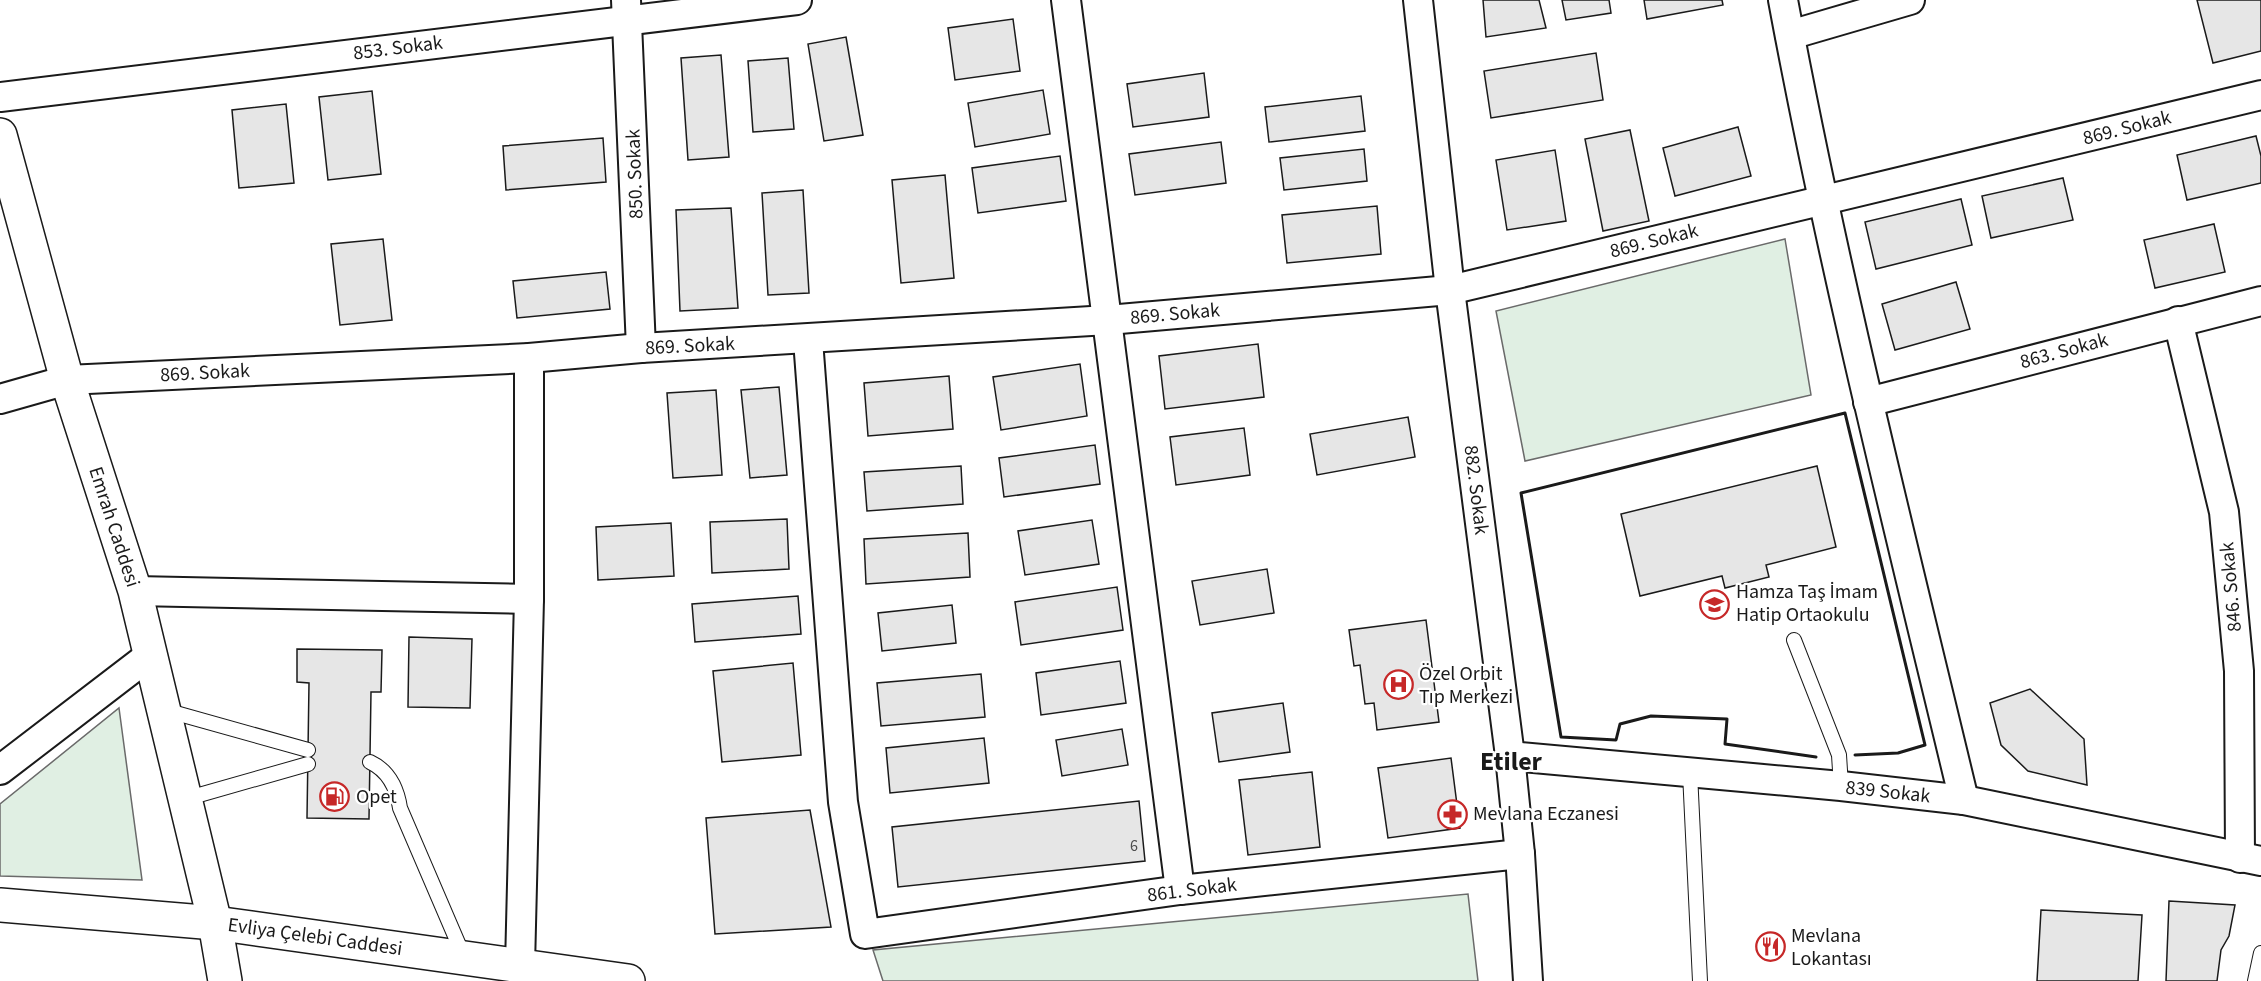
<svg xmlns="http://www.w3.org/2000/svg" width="2261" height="981" font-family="'Source Sans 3',sans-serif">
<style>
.green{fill:#e0efe3;stroke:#6a6a6a;stroke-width:1.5}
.building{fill:#e6e6e6;stroke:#1a1a1a;stroke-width:1.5}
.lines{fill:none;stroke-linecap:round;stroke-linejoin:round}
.lane-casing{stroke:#1a1a1a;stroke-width:16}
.street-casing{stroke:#1a1a1a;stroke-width:32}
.secondary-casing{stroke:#1a1a1a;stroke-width:36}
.primary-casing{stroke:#1a1a1a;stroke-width:36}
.lane{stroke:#fff;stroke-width:14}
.street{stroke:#fff;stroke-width:28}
.secondary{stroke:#fff;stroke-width:33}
.primary{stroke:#fff;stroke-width:33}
.wall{stroke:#1a1a1a;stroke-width:3}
.labels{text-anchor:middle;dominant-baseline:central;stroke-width:4.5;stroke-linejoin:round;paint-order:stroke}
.number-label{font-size:16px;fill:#4d4d4d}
.street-label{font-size:20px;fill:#1a1a1a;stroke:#fff}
.poi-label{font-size:20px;fill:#1a1a1a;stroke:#fff;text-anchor:start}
.district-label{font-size:26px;font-weight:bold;fill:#1a1a1a;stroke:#fff}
</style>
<rect width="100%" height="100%" fill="#fff"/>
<g class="green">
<path d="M1785 239 1811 395 1525 461 1496 311Z"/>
<path d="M119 708 142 880 0 876V804Z"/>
<path d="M1468 894 1478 981H883L873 950Z"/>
</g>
<g class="building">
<path d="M1483 0H1539L1546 28 1486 37Z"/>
<path d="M1562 0H1609L1611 13 1566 20Z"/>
<path d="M1644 0H1722L1723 5 1647 19Z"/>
<path d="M2197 0H2261V51L2213 63Z"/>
<path d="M1013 19 1020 71 955 80 948 28Z"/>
<path d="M846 37 863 135 824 141 808 44Z"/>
<path d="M1596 53 1603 100 1491 118 1484 71Z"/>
<path d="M721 55 729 157 688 160 681 58Z"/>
<path d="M788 58 794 129 753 132 748 61Z"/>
<path d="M1204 73 1209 117 1133 127 1127 84Z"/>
<path d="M1043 90 1050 134 975 147 968 103Z"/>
<path d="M372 91 381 174 328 180 319 97Z"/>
<path d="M1361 96 1365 131 1269 142 1265 107Z"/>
<path d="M286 104 294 183 239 188 232 110Z"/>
<path d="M1738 127 1751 176 1675 196 1663 148Z"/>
<path d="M1630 130 1649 221 1603 231 1585 139Z"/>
<path d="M2256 136 2261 156V183L2187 200 2177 155Z"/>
<path d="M603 138 606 182 506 190 503 146Z"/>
<path d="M1221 142 1226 183 1135 195 1129 154Z"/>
<path d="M1364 149 1367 181 1284 190 1280 158Z"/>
<path d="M1555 150 1566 221 1507 230 1496 160Z"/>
<path d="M1060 156 1066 201 978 213 972 168Z"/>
<path d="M945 175 954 278 901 283 892 180Z"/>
<path d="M2063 178 2073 220 1991 238 1982 196Z"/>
<path d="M803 190 809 293 768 295 762 193Z"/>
<path d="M1961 199 1972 245 1876 269 1865 222Z"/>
<path d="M1377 206 1381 254 1287 263 1282 215Z"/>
<path d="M731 208 738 308 680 311 676 210Z"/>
<path d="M2214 224 2225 272 2155 288 2144 240Z"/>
<path d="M383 239 392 320 340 325 331 244Z"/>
<path d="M606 272 610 309 517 318 513 281Z"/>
<path d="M1956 282 1970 329 1895 350 1882 304Z"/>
<path d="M1258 344 1264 397 1165 409 1159 356Z"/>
<path d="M1080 364 1087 416 1001 430 993 377Z"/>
<path d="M949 376 953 429 868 436 864 383Z"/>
<path d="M779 387 787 475 750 478 741 390Z"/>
<path d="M716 390 722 475 673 478 667 393Z"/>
<path d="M1408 417 1415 457 1317 475 1310 434Z"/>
<path d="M1244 428 1250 475 1176 485 1170 437Z"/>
<path d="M1095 445 1100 484 1004 497 999 458Z"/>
<path d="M961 466 963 504 867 511 864 472Z"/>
<path d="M1817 466 1836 547 1766 565 1769 577 1725 588 1722 576 1640 596 1621 514Z"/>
<path d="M787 519 789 569 712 573 710 522Z"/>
<path d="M1092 520 1099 564 1025 575 1018 531Z"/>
<path d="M671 523 674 576 598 580 596 527Z"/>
<path d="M968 533 970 577 866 584 864 539Z"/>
<path d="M1267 569 1274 613 1200 625 1192 581Z"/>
<path d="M1117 587 1123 630 1021 645 1015 602Z"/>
<path d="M798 596 801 634 695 642 692 604Z"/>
<path d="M952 605 956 643 882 651 878 613Z"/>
<path d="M1426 620 1439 722 1377 730 1374 703 1365 704 1360 665 1354 666 1349 630Z"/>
<path d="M409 637 472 639 470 708 408 707Z"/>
<path d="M297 649 382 650 381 692H371L369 819 307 818 309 683 297 682Z"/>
<path d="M1120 661 1126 703 1041 715 1036 673Z"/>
<path d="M793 663 801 755 722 762 713 671Z"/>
<path d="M981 674 985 717 881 726 877 683Z"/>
<path d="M2030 689 2084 739 2087 785 2028 771 2001 745 1990 703Z"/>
<path d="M1283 703 1290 752 1219 762 1212 713Z"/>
<path d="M1122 729 1128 765 1062 776 1056 740Z"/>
<path d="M984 738 989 783 890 793 886 748Z"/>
<path d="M1451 758 1460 828 1388 838 1378 768Z"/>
<path d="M1312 772 1320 847 1248 855 1239 780Z"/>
<path d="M1139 801 1145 861 898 887 892 827Z"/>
<path d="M810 810 831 927 715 934 706 818Z"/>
<path d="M2169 901 2235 905 2229 936 2221 950 2217 981H2166Z"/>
<path d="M2041 910 2142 915 2138 981H2037Z"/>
</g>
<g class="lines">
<defs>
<g id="lane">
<path d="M1794 640 1839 755 1841 786"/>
<path d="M165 710 308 750"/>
<path d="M370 762C389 771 397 788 400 808L464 957"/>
<path d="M1690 773 1700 981"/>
<path d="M185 799 308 764"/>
<path d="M2255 981 2261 953"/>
</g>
<g id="street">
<path d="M626 0 641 348"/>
<path d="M1066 0 1180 890"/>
<path d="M1418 0 1450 290 1510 756 1520 854 1528 981"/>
<path d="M1783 0C1833 269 1900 534 1964 800"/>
<path d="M1790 35 1910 0"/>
<path d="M0 97 797 0"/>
<path d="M2178 321 2224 512 2239 671 2240 858"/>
<path d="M808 340 843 802 865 934 1180 890 1520 854"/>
<path d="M0 399 67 380 529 358 641 348 1108 320 1450 290 2261 95"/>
<path d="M1868 402 2261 301"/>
<path d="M135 591 529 599"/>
<path d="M1510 756 1841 786 1964 800 2261 861"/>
<path d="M0 770 150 655"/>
<path d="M520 966 529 599V358"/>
</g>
<path id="secondary" d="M0 135 67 380 135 591 215 923 225 981"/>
<path id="primary" d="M0 905 215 923 628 981"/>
</defs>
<use href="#lane" class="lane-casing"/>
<use href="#street" class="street-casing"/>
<use href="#secondary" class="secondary-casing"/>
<use href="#primary" class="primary-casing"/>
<use href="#lane" class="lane"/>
<use href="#street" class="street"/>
<use href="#secondary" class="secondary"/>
<use href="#primary" class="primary"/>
<path class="wall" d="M1816 757 1725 744 1727 719 1651 716 1620 724 1616 740 1561 737 1521 493 1845 413 1925 745 1898 753 1855 755"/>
</g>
<defs>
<symbol id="school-ring" viewBox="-11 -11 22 22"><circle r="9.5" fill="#fff" stroke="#c62828" stroke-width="1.5"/><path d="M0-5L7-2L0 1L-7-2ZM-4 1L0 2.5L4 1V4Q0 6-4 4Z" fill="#c62828"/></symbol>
<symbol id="hospital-ring" viewBox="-11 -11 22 22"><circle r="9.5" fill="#fff" stroke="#c62828" stroke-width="1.5"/><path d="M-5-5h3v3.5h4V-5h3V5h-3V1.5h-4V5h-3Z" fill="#c62828"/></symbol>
<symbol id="fuel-ring" viewBox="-11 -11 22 22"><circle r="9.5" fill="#fff" stroke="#c62828" stroke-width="1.5"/><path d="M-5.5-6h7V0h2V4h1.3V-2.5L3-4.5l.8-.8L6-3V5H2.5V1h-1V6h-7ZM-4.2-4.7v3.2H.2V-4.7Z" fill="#c62828"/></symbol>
<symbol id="pharmacy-ring" viewBox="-11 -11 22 22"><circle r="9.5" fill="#fff" stroke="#c62828" stroke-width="1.5"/><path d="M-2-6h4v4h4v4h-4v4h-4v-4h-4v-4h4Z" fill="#c62828"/></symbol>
<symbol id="restaurant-ring" viewBox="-11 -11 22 22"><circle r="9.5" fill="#fff" stroke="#c62828" stroke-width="1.5"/><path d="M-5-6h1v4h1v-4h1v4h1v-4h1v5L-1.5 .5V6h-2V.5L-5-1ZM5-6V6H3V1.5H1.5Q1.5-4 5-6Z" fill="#c62828"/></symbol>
</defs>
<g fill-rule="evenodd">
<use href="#school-ring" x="1698" y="588" width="33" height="33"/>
<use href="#hospital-ring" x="1382" y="668" width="33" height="33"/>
<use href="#fuel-ring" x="318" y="780" width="33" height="33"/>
<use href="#pharmacy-ring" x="1436" y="798" width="33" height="33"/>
<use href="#restaurant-ring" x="1754" y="930" width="33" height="33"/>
</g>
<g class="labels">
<g class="number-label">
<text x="1134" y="846">6</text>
</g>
<g class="street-label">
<text transform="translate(398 48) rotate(-7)">853. Sokak</text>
<text transform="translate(2127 128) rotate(-14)">869. Sokak</text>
<text transform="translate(635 174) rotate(-92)">850. Sokak</text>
<text transform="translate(1654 241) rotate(-14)">869. Sokak</text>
<text transform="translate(1175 314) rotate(-5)">869. Sokak</text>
<text transform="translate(690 346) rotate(-3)">869. Sokak</text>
<text transform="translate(2064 351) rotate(-15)">863. Sokak</text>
<text transform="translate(205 373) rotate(-3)">869. Sokak</text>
<text transform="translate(1476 490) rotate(83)">882. Sokak</text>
<text transform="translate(114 527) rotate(72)">Emrah Caddesi</text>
<text transform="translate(2231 587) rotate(-95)">846. Sokak</text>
<text transform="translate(1888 792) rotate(6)">839 Sokak</text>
<text transform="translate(1192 890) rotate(-7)">861. Sokak</text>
<text transform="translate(315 937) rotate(8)">Evliya Çelebi Caddesi</text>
</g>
<g class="poi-label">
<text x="1736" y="592">Hamza Taş İmam<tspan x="1736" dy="23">Hatip Ortaokulu</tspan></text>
<text x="1419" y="674">Özel Orbit<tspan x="1419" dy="23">Tıp Merkezi</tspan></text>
<text x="356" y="797">Opet</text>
<text x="1473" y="814">Mevlana Eczanesi</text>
<text x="1791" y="936">Mevlana<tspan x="1791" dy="23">Lokantası</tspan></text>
</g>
<g class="district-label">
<text x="1511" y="761">Etiler</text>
</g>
</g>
</svg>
